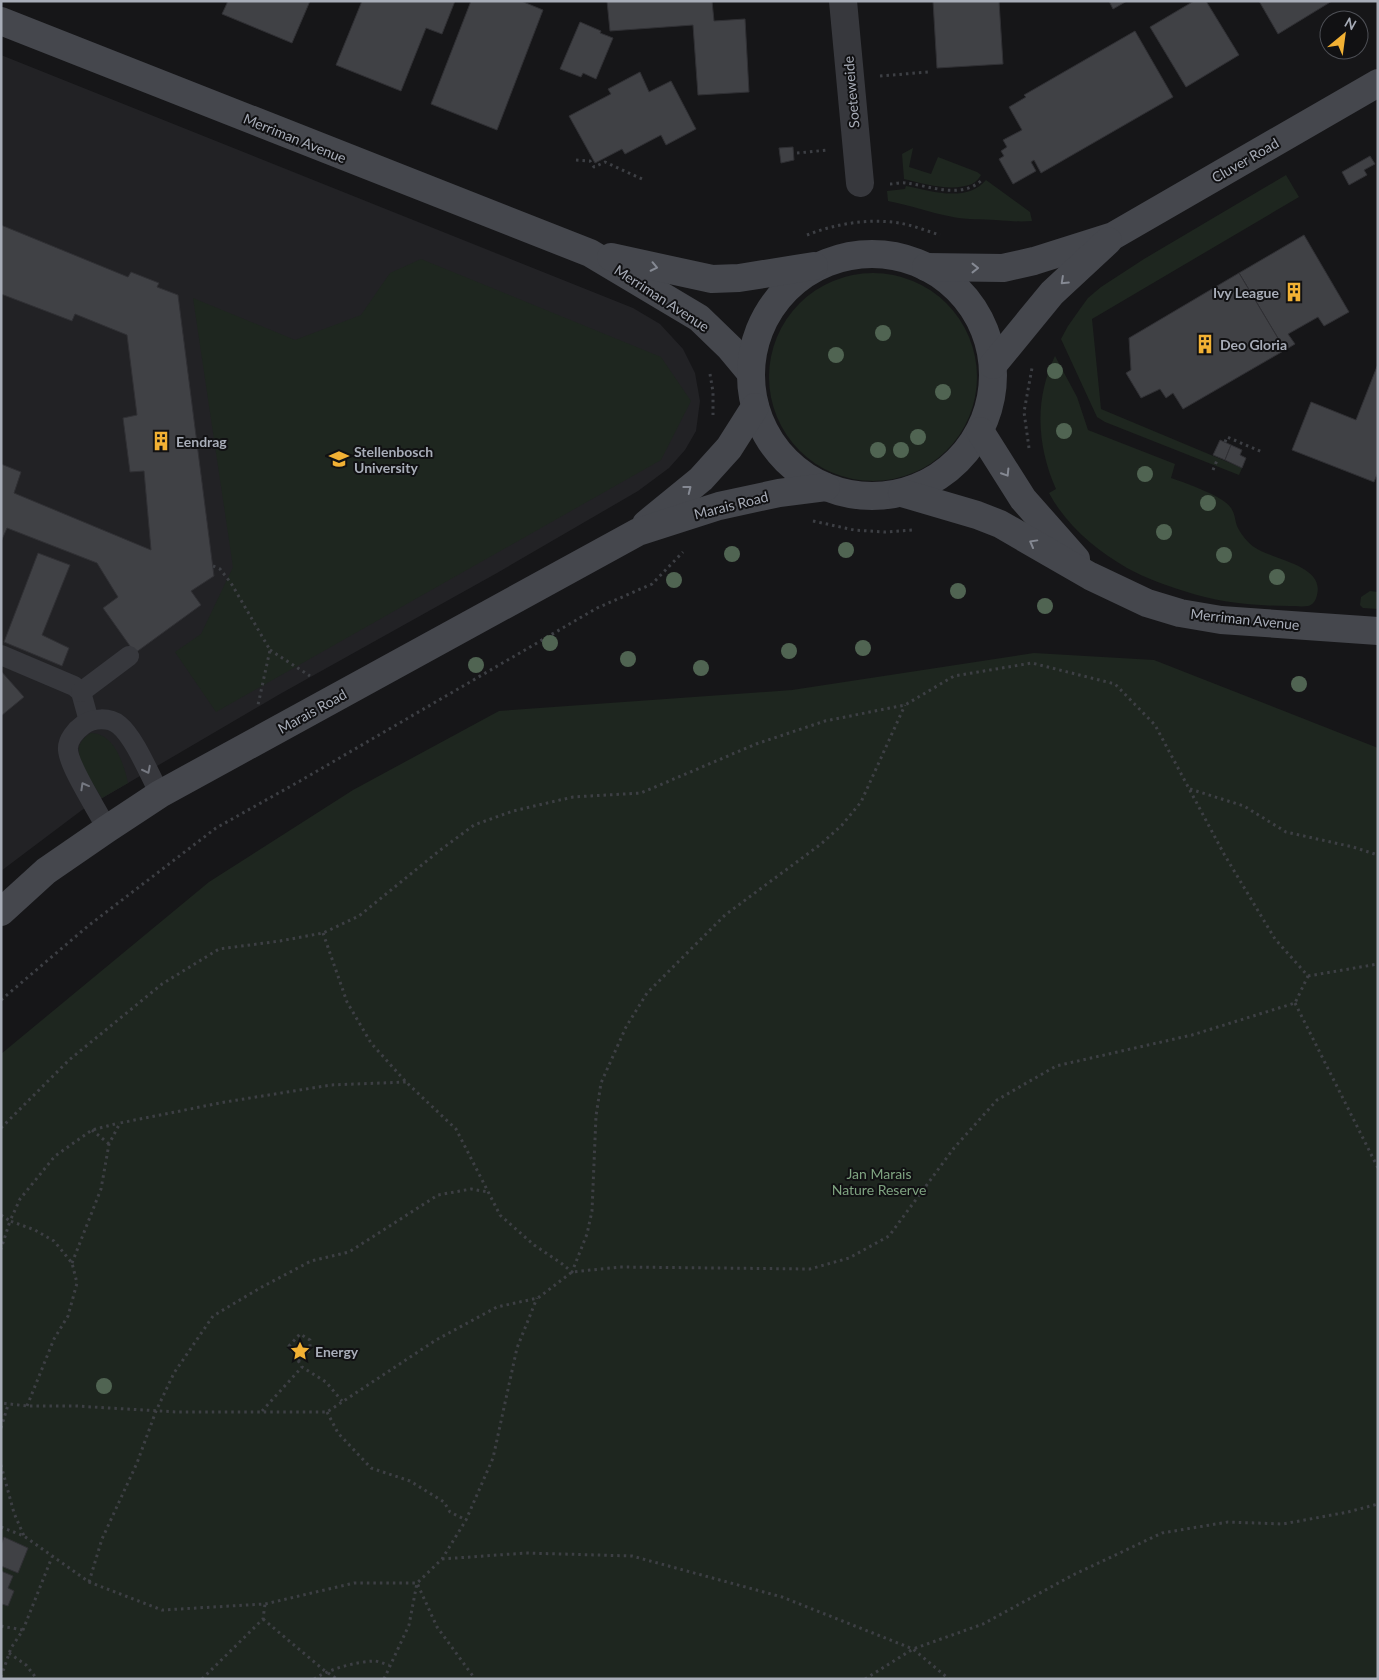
<svg xmlns="http://www.w3.org/2000/svg" width="1379" height="1680" font-family="Lato,sans-serif">
<style>
.built{fill:#222225}
.green{fill:#1e261f}
.building{fill:#404145;stroke:#303034}
.lines{fill:none;stroke-linecap:round;stroke-linejoin:round}
.path{stroke:#3d3f44;stroke-width:3;stroke-dasharray:2.5 4;stroke-linecap:butt}
.lane{stroke:#37383d;stroke-width:20}
.street{stroke:#37383d;stroke-width:28}
.secondary{stroke:#45474d;stroke-width:28}
.tree{fill:#506452}
.oneway{stroke:#858993}
.oneway2{stroke:#757881}
.labels{text-anchor:middle;dominant-baseline:central;stroke-width:4;stroke-linejoin:round;paint-order:stroke}
.street-label{font-size:14px;fill:#a8adb8;stroke:#111113}
.poi-label{font-size:14px;font-weight:bold;fill:#a8adb8;stroke:#111113;text-anchor:start}
.park-label{font-size:14px;fill:#7fa381;stroke:#111113}
</style>
<rect width="100%" height="100%" fill="#161618"/>
<path class="built" d="M1 55 633 308 660 324 683 349 695 373 700 401 696 431 685 450 669 468 638 491 497 573 280 694 82 810 1 871Z"/>
<g class="green">
<path d="M913 148 909 167 931 174 938 157 977 172 981 175C979 178 976 182 972 184 952 192 924 184 904 179L902 154Z"/>
<path d="M1286 175 1299 197 1092 319 1101 409 1242 468 1239 475 1105 422 1097 417 1061 339 1068 326 1080 309 1088 298 1101 287 1144 259Z"/>
<path d="M986 180 1030 212 1032 221C1019 222 1009 221 996 220 982 219 968 220 953 217 931 213 910 205 888 201L887 191 905 189 906 186C931 191 967 203 986 180Z"/>
<path d="M421 259 661 357 691 401 661 460 216 712 175 652 201 634 233 567 193 298 295 340 361 315 390 273Z"/>
<circle cx="873" cy="377" r="104"/>
<path d="M1055 356 1077 397 1088 430 1175 464 1171 478C1185 483 1224 496 1231 508 1235 514 1235 520 1237 526 1240 533 1248 543 1254 547 1272 560 1325 565 1317 595 1316 600 1313 605 1308 606 1302 607 1294 606 1289 606 1254 606 1216 602 1184 591 1165 585 1145 578 1127 568 1096 550 1066 525 1049 493L1056 489C1037 446 1034 400 1055 356Z"/>
<path d="M1370 591 1378 592V609L1363 608 1360 605 1361 597Z"/>
<path d="M1034 653 1154 660 1378 748V1679H1V1054L209 882 353 790 499 711 792 690Z"/>
<path d="M91 733C114 733 124 764 128 783L102 798C95 787 77 761 79 748 80 741 86 736 91 733Z"/>
</g>
<g class="building">
<path d="M228 1H310L292 43 222 14Z"/>
<path d="M362 1H455L442 34 426 28 401 91 336 65Z"/>
<path d="M471 1H521L543 10 497 130 431 104Z"/>
<path d="M607 1H712L714 21 745 19 749 92 698 95 693 25 610 31Z"/>
<path d="M933 1H999L1003 64 937 68Z"/>
<path d="M1109 1H1127L1113 9Z"/>
<path d="M1194 1H1206L1239 55 1186 87 1150 27Z"/>
<path d="M1259 1H1332L1278 34Z"/>
<path d="M580 22 601 31 600 33 613 38 596 79 583 73 581 77 560 69Z"/>
<path d="M1135 31 1173 97 1041 173 1034 160 1031 162 1036 171 1013 184 999 159 1004 156 1001 151 1007 147 1003 140 1022 130 1009 107 1026 97 1024 95Z"/>
<path d="M640 72 649 92 671 81 696 129 666 145 661 135 625 154 622 149 595 163 569 116 611 94 608 89Z"/>
<path d="M793 147 794 160 781 163 779 148Z"/>
<path d="M1370 156 1375 164 1364 170 1367 175 1349 185 1342 172Z"/>
<path d="M1 225 128 277 131 272 159 283 157 287 178 295 214 576 191 591 201 605 135 653 103 608 118 597 97 563 7 528 1 542V464L21 472 14 493 151 550 144 471 130 472 123 418 137 415 127 335 75 314 72 321 1 294Z"/>
<path d="M1304 235 1349 312 1324 326 1318 317 1288 334 1295 344 1285 350 1239 273Z"/>
<path d="M1239 273 1285 350 1183 409 1173 393 1166 398 1160 389 1141 398 1126 373 1131 370 1129 338Z"/>
<path d="M1378 364V472L1374 482 1292 450 1311 402 1356 420Z"/>
<path d="M1220 440 1231 445 1225 460 1213 455Z"/>
<path d="M1231 445 1242 450 1240 455 1246 458 1242 468 1225 460Z"/>
<path d="M38 553 70 565 42 635 69 648 62 666 4 642Z"/>
<path d="M1 671 24 697 1 716Z"/>
<path d="M4 1537 28 1548 18 1573 1 1566V1545Z"/>
<path d="M1 1571 13 1576 8 1588 14 1591 8 1606 2 1604 1 1606Z"/>
</g>
<g class="lines">
<g class="path">
<path d="M880 76 928 72"/>
<path d="M797 153 828 150"/>
<path d="M576 160 590 161 594 167 605 162 642 179"/>
<path d="M890 184C895 184 901 182 906 183 931 186 962 200 983 179"/>
<path d="M807 235C835 224 868 218 899 223 912 225 927 231 940 235"/>
<path d="M710 374 713 392V415"/>
<path d="M1225 442 1227 437 1262 452"/>
<path d="M1029 448 1024 412 1032 368"/>
<path d="M1213 470 1218 458"/>
<path d="M813 521 854 530 885 532 913 530"/>
<path d="M213 566 220 569 231 583 270 650 258 705"/>
<path d="M270 650 310 676"/>
<path d="M1190 789 1244 806 1286 832 1353 847 1378 855"/>
<path d="M323 933 347 1002 371 1043 406 1082 456 1129 500 1215 534 1245 561 1263 572 1272 587 1234 592 1211 596 1116 601 1083 626 1027 647 993 725 915 821 844 842 825 861 802 905 705"/>
<path d="M1308 976 1378 964"/>
<path d="M1 1000 88 926 216 828 300 781 597 608 652 584 683 552"/>
<path d="M1295 1003 1378 1168"/>
<path d="M1 1128 69 1060 162 984 219 949 280 941 323 933 359 916 439 851 474 825 513 811 573 797 641 793 756 744 825 721 905 705 954 676 1032 663 1115 684 1155 725 1224 854 1275 939 1308 976 1295 1003 1192 1035 1056 1066 997 1100 954 1148 889 1236 849 1258 810 1269 620 1267 572 1272 538 1298 497 1307 436 1340 327 1412H177L76 1406H27L1 1403"/>
<path d="M92 1130 109 1144"/>
<path d="M1 1215 10 1221 1 1249"/>
<path d="M72 1263 101 1189 109 1144 120 1123 225 1102 331 1085 406 1082"/>
<path d="M298 1361 310 1350V1340L300 1334 289 1346 302 1367 326 1382 342 1401"/>
<path d="M27 1406 54 1339 68 1316 77 1283 72 1263 54 1241 35 1230 10 1221 20 1199 55 1156 92 1130 119 1123"/>
<path d="M262 1411 302 1367"/>
<path d="M327 1412 338 1433 371 1468 410 1481 444 1502 450 1512 466 1520"/>
<path d="M1 1428 8 1405"/>
<path d="M1 1465 14 1513 24 1536"/>
<path d="M1 1527 24 1536 89 1582 162 1610 265 1604 354 1583H417L437 1627 475 1679"/>
<path d="M442 1559 526 1553 632 1556 782 1597 913 1649 949 1679"/>
<path d="M89 1582 102 1539 137 1463 156 1411 174 1373 213 1316 260 1288 311 1261 349 1252 438 1195 471 1189 488 1192"/>
<path d="M263 1619 325 1671 337 1679"/>
<path d="M1 1626 23 1630"/>
<path d="M9 1653 26 1665 37 1679"/>
<path d="M1 1677 11 1648 23 1630 52 1557"/>
<path d="M202 1679 263 1619 265 1604"/>
<path d="M314 1679C329 1669 355 1662 374 1661 379 1661 384 1664 389 1665"/>
<path d="M384 1679 409 1625 417 1583 442 1559 466 1520 493 1458 517 1348 537 1298"/>
<path d="M865 1679 913 1649 983 1624 1073 1575 1162 1533 1228 1522 1283 1524 1348 1512 1378 1504"/>
</g>
<g class="lane">
<path d="M1 655 74 686 81 692 89 721"/>
<path d="M81 692 129 656"/>
<path d="M107 829C98 811 69 767 68 750 67 740 76 730 83 725 93 718 109 717 119 725 135 738 150 776 160 794"/>
</g>
<path class="street" d="M843 1 860 183"/>
<g class="secondary">
<path d="M1 21 590 253 699 318 730 348 750 372"/>
<circle cx="872" cy="375" r="121"/>
<path d="M611 257 712 279 739 278 814 266"/>
<path d="M926 267 1003 268 1034 261 1113 236 1378 83"/>
<path d="M993 365 1052 293 1108 241"/>
<path d="M980 431 1023 499 1076 559"/>
<path d="M902 493 977 515 1000 524 1090 576 1147 603 1180 613 1221 620 1378 631"/>
<path d="M646 524 701 479 729 448 755 407"/>
<path d="M1 912 46 871 107 829 160 794 638 532 719 506 779 493 826 487"/>
</g>
</g>
<g class="tree">
<circle cx="883" cy="333" r="8"/>
<circle cx="836" cy="355" r="8"/>
<circle cx="1055" cy="371" r="8"/>
<circle cx="943" cy="392" r="8"/>
<circle cx="1064" cy="431" r="8"/>
<circle cx="918" cy="437" r="8"/>
<circle cx="878" cy="450" r="8"/>
<circle cx="901" cy="450" r="8"/>
<circle cx="1145" cy="474" r="8"/>
<circle cx="1208" cy="503" r="8"/>
<circle cx="1164" cy="532" r="8"/>
<circle cx="846" cy="550" r="8"/>
<circle cx="732" cy="554" r="8"/>
<circle cx="1224" cy="555" r="8"/>
<circle cx="1277" cy="577" r="8"/>
<circle cx="674" cy="580" r="8"/>
<circle cx="958" cy="591" r="8"/>
<circle cx="1045" cy="606" r="8"/>
<circle cx="550" cy="643" r="8"/>
<circle cx="863" cy="648" r="8"/>
<circle cx="789" cy="651" r="8"/>
<circle cx="628" cy="659" r="8"/>
<circle cx="476" cy="665" r="8"/>
<circle cx="701" cy="668" r="8"/>
<circle cx="1299" cy="684" r="8"/>
<circle cx="104" cy="1386" r="8"/>
</g>
<defs><path id="oneway-chevron" d="M-2-3.5L2.5 0L-2 3.5" fill="none" stroke-width="1.6" stroke-linecap="round" stroke-linejoin="round" transform="scale(1.25)"/></defs>
<g class="oneway">
<use href="#oneway-chevron" transform="translate(654 267) rotate(12)"/>
<use href="#oneway-chevron" transform="translate(975 268)"/>
<use href="#oneway-chevron" transform="translate(1064 281) rotate(137)"/>
<use href="#oneway-chevron" transform="translate(1006 473) rotate(58)"/>
<use href="#oneway-chevron" transform="translate(688 489) rotate(-38)"/>
<use href="#oneway-chevron" transform="translate(1033 543) rotate(-151)"/>
</g>
<g class="oneway2">
<use href="#oneway-chevron" transform="translate(147 770) rotate(63)"/>
<use href="#oneway-chevron" transform="translate(84 786) rotate(-119)"/>
</g>
<defs>
<symbol id="building-bare" viewBox="-9 -9 18 18"><path d="M-4-6H4V6H1V3H-1V6H-4ZM-2.5-4.3h1.7v1.8h-1.7ZM.8-4.3h1.7v1.8H.8ZM-2.5-1h1.7V.8h-1.7ZM.8-1h1.7V.8H.8Z" fill="#f2b134" stroke="#111113" stroke-width="2.5" paint-order="stroke"/></symbol>
<symbol id="university-bare" viewBox="-9 -9 18 18"><path d="M0-5L7-2L0 1L-7-2ZM-4 1L0 2.5L4 1V4Q0 6-4 4Z" fill="#f2b134" stroke="#111113" stroke-width="2.5" paint-order="stroke"/></symbol>
<symbol id="sight-bare" viewBox="-9 -9 18 18"><path d="M0-6L1.8-2.2L6-1.7L2.9 1.2L3.7 5.4L0 3.3L-3.7 5.4L-2.9 1.2L-6-1.7L-1.8-2.2Z" fill="#f2b134" stroke="#111113" stroke-width="2.5" paint-order="stroke"/></symbol>
</defs>
<g fill-rule="evenodd">
<use href="#building-bare" x="1280" y="278" width="28" height="28"/>
<use href="#building-bare" x="1191" y="330" width="28" height="28"/>
<use href="#building-bare" x="147" y="427" width="28" height="28"/>
<use href="#university-bare" x="325" y="445" width="28" height="28"/>
<use href="#sight-bare" x="286" y="1337" width="28" height="28"/>
</g>
<g class="labels">
<g class="street-label">
<text transform="translate(851 92) rotate(-95)">Soeteweide</text>
<text transform="translate(295 138) rotate(22)">Merriman Avenue</text>
<text transform="translate(1245 160) rotate(-30)">Cluver Road</text>
<text transform="translate(662 298) rotate(33)">Merriman Avenue</text>
<text transform="translate(731 505) rotate(-14)">Marais Road</text>
<text transform="translate(1245 619) rotate(6)">Merriman Avenue</text>
<text transform="translate(312 711) rotate(-29)">Marais Road</text>
</g>
<g class="poi-label">
<text x="1279" y="292" text-anchor="end">Ivy League</text>
<text x="1220" y="344">Deo Gloria</text>
<text x="176" y="441">Eendrag</text>
<text x="354" y="451">Stellenbosch<tspan x="354" dy="16">University</tspan></text>
<text x="315" y="1351">Energy</text>
</g>
<g class="park-label">
<text x="879" y="1173">Jan Marais<tspan x="879" dy="16">Nature Reserve</tspan></text>
</g>
</g>
<rect width="1379" height="1680" fill="none" stroke="#a8adb8" stroke-width="5"/>
<g transform="translate(1344 35) rotate(29)"><circle r="24" fill="#111113" stroke="#4d4f55"/>
<path d="M0-4L9 19L0 12L-9 19Z" fill="#f2b134"/>
<text y="-8" font-size="14" font-weight="bold" text-anchor="middle" fill="#a8adb8">N</text>
</g>
</svg>
